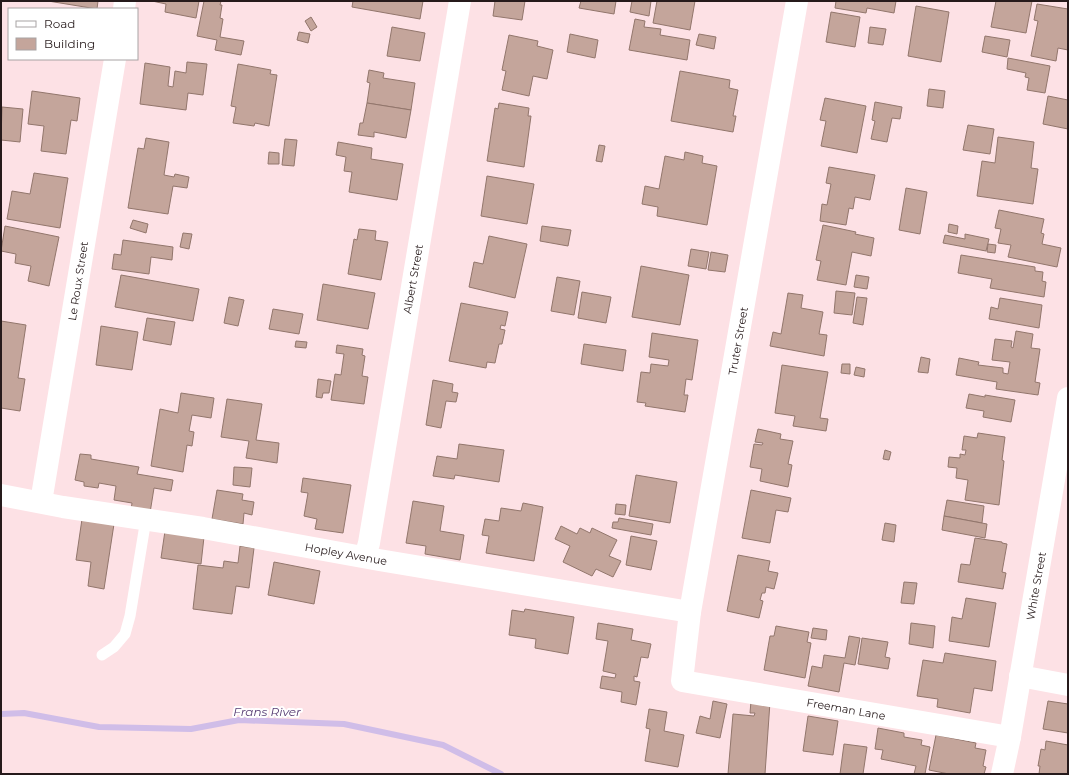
<svg xmlns="http://www.w3.org/2000/svg" width="1069" height="775" font-family="Montserrat,sans-serif">
<style>
.lines{fill:none;stroke-linecap:round;stroke-linejoin:round}
.stream{stroke:#d0bde8;stroke-width:6}
.building{fill:#c4a59b;stroke:#92766c}
.lane{stroke:#fff;stroke-width:11}
.street{stroke:#fff;stroke-width:22}
.labels{text-anchor:middle;dominant-baseline:central;stroke-width:4;stroke-linejoin:round;paint-order:stroke}
.street-label{font-size:11px;fill:#261a1b;stroke:#fff}
.water-label{font-size:12px;font-style:italic;fill:#563b72;stroke:#fff}
</style>
<rect width="100%" height="100%" fill="#fde1e5"/>
<g class="lines">
<path class="stream" d="M1 714 24 713 99 727 191 729 239 720 344 724 443 745 501 774"/>
</g>
<g class="building">
<path d="M48 1H98L97 9Z"/>
<path d="M152 1H199L196 18 165 12 166 4Z"/>
<path d="M201 1H221L220 5H222L220 18 223 19 220 37 244 41 241 55 215 50 217 40 197 36 204 1Z"/>
<path d="M353 1H423L420 19 352 7Z"/>
<path d="M495 1H525L522 20 493 16Z"/>
<path d="M581 1H616L614 14 579 8Z"/>
<path d="M632 1H651L649 16 630 12Z"/>
<path d="M657 1H695L690 30 653 23Z"/>
<path d="M836 1H896L894 13 867 8 866 13 835 8Z"/>
<path d="M996 1H1032L1026 33 991 27Z"/>
<path d="M1037 4 1068 9V50L1058 48 1056 61 1031 56 1038 21 1034 20Z"/>
<path d="M916 6 949 12 941 62 908 56Z"/>
<path d="M831 12 860 17 855 47 826 42Z"/>
<path d="M311 17 317 27 311 31 305 21Z"/>
<path d="M635 19 645 21 644 27 661 29 660 35 690 40 687 60 629 50Z"/>
<path d="M392 27 425 33 420 61 387 56Z"/>
<path d="M870 27 886 29 883 45 868 43Z"/>
<path d="M299 32 310 34 308 43 297 40Z"/>
<path d="M570 34 598 40 595 58 567 52Z"/>
<path d="M699 34 716 37 714 49 696 45Z"/>
<path d="M509 35 538 41 537 46 553 50 547 79 533 76 529 96 502 90 506 71 502 70Z"/>
<path d="M985 36 1010 40 1007 57 982 52Z"/>
<path d="M1008 58 1050 66 1045 93 1027 90 1029 78 1025 77 1026 73 1007 69Z"/>
<path d="M187 62 207 64 203 95 188 93 186 110 140 104 145 63 170 67 168 86 173 87 175 71 186 73Z"/>
<path d="M238 64 271 70 270 74 277 75 269 126 255 123 254 126 233 123 236 107 231 106Z"/>
<path d="M369 70 384 73 383 78 415 83 411 110 367 103 370 83 367 82Z"/>
<path d="M680 71 730 80 729 88 738 90 733 116H736L733 132 671 121Z"/>
<path d="M929 89 945 91 943 108 927 106Z"/>
<path d="M32 91 80 98 77 121 71 120 66 154 41 151 44 126 28 124Z"/>
<path d="M1048 96 1068 100V129L1043 124Z"/>
<path d="M825 98 866 106 857 153 821 146 826 121 820 120Z"/>
<path d="M875 102 902 107 900 119 892 118 887 142 871 139 875 121 872 120Z"/>
<path d="M367 103 411 110 406 138 374 132V137L358 135 360 123H363Z"/>
<path d="M499 103 529 108 528 116H531L524 167 487 161 495 108 498 109Z"/>
<path d="M2 107 23 109 20 142 1 140Z"/>
<path d="M968 125 994 129 990 154 963 150Z"/>
<path d="M998 137 1034 142 1031 168 1038 169 1033 204 977 196 982 161 995 163Z"/>
<path d="M146 138 169 142 164 175 174 177 175 174 189 177 187 188 173 186 168 214 128 208 138 148 144 149Z"/>
<path d="M285 139 297 140 294 166 282 165Z"/>
<path d="M338 142 372 148 371 159 403 164 397 200 349 192 352 172 344 171 346 157 336 155Z"/>
<path d="M599 145 605 146 602 162 596 161Z"/>
<path d="M269 152 279 153V164H268Z"/>
<path d="M685 152 703 156 702 163 717 166 707 225 657 216 658 207 642 204 645 186 659 189 665 156 684 160Z"/>
<path d="M829 167 875 175 870 200 855 197 853 209 849 208 846 225 820 221 822 204 827 205 831 184 826 183Z"/>
<path d="M34 173 68 178 60 228 7 219 12 191 30 194Z"/>
<path d="M487 176 534 184 527 224 481 216Z"/>
<path d="M906 188 927 192 920 234 899 230Z"/>
<path d="M999 210 1044 219 1041 233 1044 234 1042 244 1061 248 1057 267 1008 257 1011 245 998 243 1001 229 995 228Z"/>
<path d="M133 220 148 224 146 233 130 228Z"/>
<path d="M949 224 958 226 957 234 948 232Z"/>
<path d="M823 225 856 232 855 234 874 238 871 256 852 252 846 285 817 280 821 261 816 260Z"/>
<path d="M5 226 59 237 49 286 28 281 31 266 15 263 16 254 1 251Z"/>
<path d="M542 226 571 230 568 246 540 241Z"/>
<path d="M359 229 376 231 375 240 388 242 381 280 348 274 354 239 357 240Z"/>
<path d="M183 233 192 234 189 249 180 247Z"/>
<path d="M965 234 989 239 986 251 943 243 945 235 965 239Z"/>
<path d="M489 236 527 244 515 298 469 287 474 262 483 264Z"/>
<path d="M123 240 173 247 172 260 151 257 149 274 112 269 114 254 121 255Z"/>
<path d="M988 244 996 245 995 253 987 252Z"/>
<path d="M691 249 709 252 706 269 688 266Z"/>
<path d="M711 252 728 255 725 272 708 270Z"/>
<path d="M961 255 1035 267V271L1043 272 1042 281 1046 282 1044 297 990 288 992 279 958 273Z"/>
<path d="M641 266 689 275 680 325 632 317Z"/>
<path d="M121 275 199 289 193 321 115 307Z"/>
<path d="M856 275 869 277 867 289 854 287Z"/>
<path d="M557 277 580 281 574 315 551 311Z"/>
<path d="M323 284 375 293 368 329 317 320Z"/>
<path d="M836 291 855 293 852 315 834 313Z"/>
<path d="M582 292 611 297 606 323 578 318Z"/>
<path d="M788 293 803 295 801 308 823 312 819 334 827 335 824 356 770 346 773 332 781 334Z"/>
<path d="M229 297 244 300 238 326 224 323Z"/>
<path d="M857 297 867 298 863 325 853 323Z"/>
<path d="M1000 298 1042 305 1039 328 989 319 991 307 998 309Z"/>
<path d="M461 303 508 312 505 326 501 325 500 329 505 330 502 344H499L495 363 487 362 486 368 449 361Z"/>
<path d="M273 309 303 314 299 334 269 329Z"/>
<path d="M147 318 175 322 171 345 143 340Z"/>
<path d="M1 321 26 325 18 378 25 379 20 411 1 408Z"/>
<path d="M101 326 138 332 132 370 96 365Z"/>
<path d="M1016 331 1033 334 1031 348 1040 349 1035 382 1040 383 1038 395 996 389 997 382 956 375 959 358 979 362 978 365 1003 368V373L1008 374 1010 362 992 360 995 339 1012 341 1011 347 1013 348Z"/>
<path d="M652 333 698 340 692 380 686 379 684 395H688L685 412 645 406 646 403 637 402 641 372 650 373 651 364 668 366 669 360 649 357Z"/>
<path d="M296 341 307 342 306 348 295 347Z"/>
<path d="M584 344 626 350 623 371 581 364Z"/>
<path d="M337 345 363 349 362 355 365 356 362 376 368 377 364 404 331 400 335 374 341 375 344 354 336 353Z"/>
<path d="M921 357 930 359 928 373 918 372Z"/>
<path d="M842 364H850V374L841 373Z"/>
<path d="M782 365 828 372 820 418 828 419 826 431 793 426 795 416 775 413Z"/>
<path d="M856 367 865 369 864 377 854 375Z"/>
<path d="M318 379 331 381 329 393H323L322 398 316 397Z"/>
<path d="M433 380 453 384 452 392 458 393 456 402 446 401 441 428 426 425Z"/>
<path d="M181 393 214 398 211 418 192 415 189 431 194 432 192 446 187 445 183 472 151 466 160 409 178 413Z"/>
<path d="M969 394 985 397V395L1015 400 1011 422 983 417 984 411 966 408Z"/>
<path d="M227 399 262 404 256 440 279 443 277 463 246 458 249 441 221 437Z"/>
<path d="M758 429 781 434 780 439 793 441 788 464 792 465 788 487 760 481 762 469 750 467 754 444 762 445 763 443 755 442Z"/>
<path d="M978 433 1005 437 1002 460 1004 461 999 505 965 500 968 480 956 478 957 468 948 467 949 457 960 458V454L965 455 966 450H962L964 436 977 438Z"/>
<path d="M459 444 504 450 499 482 455 475 454 479 433 476 437 456 457 459Z"/>
<path d="M885 450 891 452 889 460 883 459Z"/>
<path d="M80 454 91 455V459L139 467 137 474 173 480 171 491 154 488 150 513 131 510 132 503 114 500 116 486 99 483 98 488 84 486V482L75 480Z"/>
<path d="M234 467 252 468 250 487 233 485Z"/>
<path d="M636 475 677 482 670 523 629 516Z"/>
<path d="M303 478 351 485 343 533 315 529 317 519 304 516 308 493 301 492Z"/>
<path d="M217 490 243 494 242 500 254 502 252 515 244 513 243 524 212 519Z"/>
<path d="M751 490 791 498 788 512 776 510 770 543 742 538Z"/>
<path d="M947 500 984 506 982 523 944 516Z"/>
<path d="M413 501 444 506 440 531 464 535 460 560 425 554 426 546 406 543Z"/>
<path d="M523 503 543 507 534 561 486 553 489 536 482 535 485 519 499 521 501 508 521 511Z"/>
<path d="M616 504 626 505 625 515 615 514Z"/>
<path d="M944 516 987 524 985 538 942 530Z"/>
<path d="M619 518 653 524 651 535 612 528 613 522H618Z"/>
<path d="M82 519 114 524 104 589 88 586 91 562 76 560Z"/>
<path d="M885 523 896 525 894 542 882 540Z"/>
<path d="M561 526 577 534 580 528 590 533 592 528 617 540 609 556 621 561 613 577 596 569 592 576 563 562 570 546 555 539Z"/>
<path d="M165 531 204 537 201 564 161 558Z"/>
<path d="M631 536 657 541 651 570 626 565Z"/>
<path d="M975 538 1002 542V543L1007 544 1002 572 1006 573 1003 589 958 582 961 564 970 565Z"/>
<path d="M240 546 254 548 249 588 236 586 232 614 193 609 198 565 223 568 224 561 238 563Z"/>
<path d="M738 555 770 561 768 571 778 573 774 589 766 587 765 593H762L760 600 763 601 759 618 727 611Z"/>
<path d="M274 562 320 571 314 604 268 595Z"/>
<path d="M904 582 917 583 914 604 901 603Z"/>
<path d="M966 598 996 603 989 647 949 641 952 617 962 619Z"/>
<path d="M525 609 574 617 568 654 535 648 536 639 509 635 512 610 524 612Z"/>
<path d="M598 623 633 629 631 640 651 644 648 658 641 657 637 677 634 676V681L640 682 636 705 621 702 622 692 600 688 602 676 615 678 616 674 603 671 608 641 596 639Z"/>
<path d="M911 623 935 626 933 648 909 644Z"/>
<path d="M776 626 809 632 807 642 811 643 805 678 764 670 770 636H774Z"/>
<path d="M813 628 827 630 826 640 811 638Z"/>
<path d="M849 636 860 638 855 665 844 663 839 692 808 686 812 666 822 668 824 655 845 658Z"/>
<path d="M862 638 888 642 885 657 890 658 888 669 858 664Z"/>
<path d="M945 653 996 661 992 691 974 688 970 713 937 707 938 699 917 696 923 660 943 663Z"/>
<path d="M713 701 727 704 720 738 696 733 700 716 710 719Z"/>
<path d="M751 701 770 702 765 774H728L733 714 754 716 755 713H750Z"/>
<path d="M1048 701 1068 704V733L1043 729Z"/>
<path d="M649 709 667 712 664 731 684 735 678 767 645 761 650 729 646 728Z"/>
<path d="M808 716 838 721 833 755 803 751Z"/>
<path d="M878 728 904 733V737L922 740 921 745 930 747 925 774H914L916 766 881 759 883 750 875 749Z"/>
<path d="M936 735 976 743 975 748 986 750 983 766 986 767 984 774H949L929 770Z"/>
<path d="M1046 741 1068 745V774H1039L1040 766H1038L1041 749 1045 750Z"/>
<path d="M844 744 867 747 863 774H840Z"/>
</g>
<g class="lines">
<path class="lane" d="M102 655 114 647 125 634 130 616 146 519"/>
<g class="street">
<path d="M797 1 690 612 682 681 1010 737"/>
<path d="M124 9 125 1"/>
<path d="M1 495 63 507 203 528 379 560 690 612"/>
<path d="M41 502 115 59"/>
<path d="M365 557 369 543 460 1"/>
<path d="M1020 676 1068 685"/>
<path d="M1002 774 1010 737 1068 398"/>
</g>
</g>
<g class="labels">
<g class="street-label">
<text transform="translate(413 279) rotate(-80)">Albert Street</text>
<text transform="translate(78 281) rotate(-81)">Le Roux Street</text>
<text transform="translate(738 341) rotate(-80)">Truter Street</text>
<text transform="translate(346 554) rotate(10)">Hopley Avenue</text>
<text transform="translate(1036 586) rotate(-80)">White Street</text>
<text transform="translate(846 709) rotate(10)">Freeman Lane</text>
</g>
<g class="water-label">
<text x="267" y="711">Frans River</text>
</g>
</g>
<rect width="1069" height="775" fill="none" stroke="#261a1b" stroke-width="4"/>
<rect x="8" y="8" width="130" height="52" fill="#ffffff" stroke="#a8a3a4"/>
<rect x="16" y="21" width="20" height="6" fill="#ffffff" stroke="#a8a3a4"/>
<text x="44" y="28" font-size="12" fill="#261a1b">Road</text>
<rect x="16" y="38" width="20" height="12" fill="#c4a59b" stroke="#a8a3a4"/>
<text x="44" y="48" font-size="12" fill="#261a1b">Building</text>
</svg>
